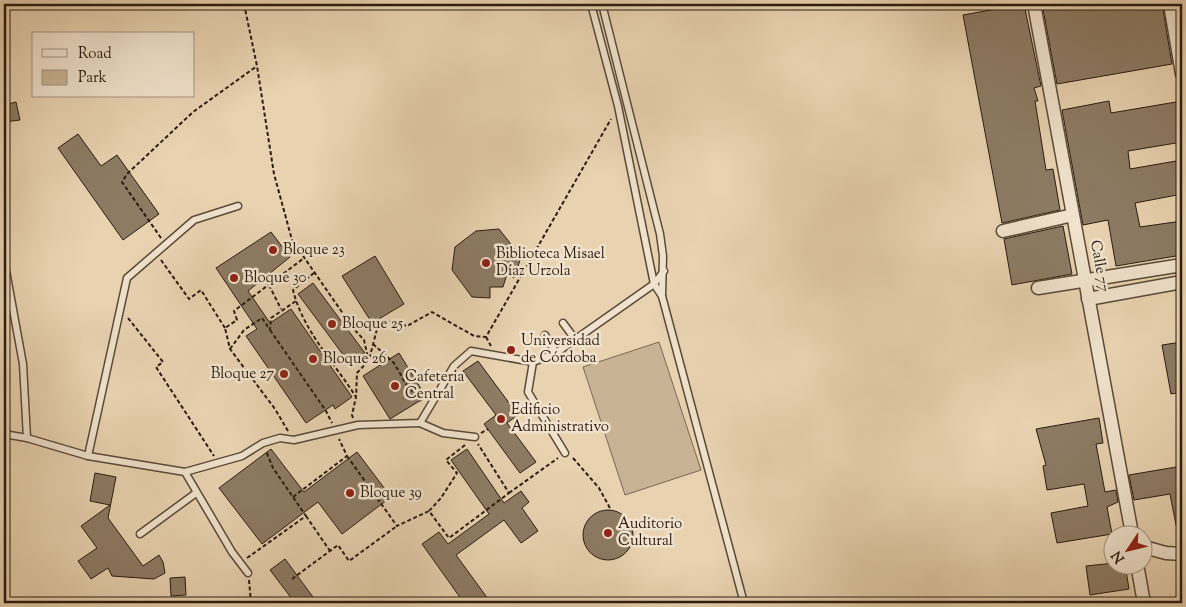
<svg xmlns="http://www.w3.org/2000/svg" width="1186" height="607" font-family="'Sorts Mill Goudy',serif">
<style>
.green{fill:#c8b395;stroke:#796853}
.building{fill:#8d7b64;stroke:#2a1c11}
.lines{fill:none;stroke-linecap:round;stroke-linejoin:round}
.service-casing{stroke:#5a4a39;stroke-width:9}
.minor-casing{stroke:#5a4a39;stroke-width:15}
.path{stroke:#2a1c11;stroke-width:2;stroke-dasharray:4 2.5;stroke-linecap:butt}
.service{stroke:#f0e2cc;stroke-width:6}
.minor{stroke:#f0e2cc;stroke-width:12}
.poi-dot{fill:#8f2418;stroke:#f0e2cc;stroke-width:2}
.labels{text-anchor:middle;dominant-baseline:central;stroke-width:5;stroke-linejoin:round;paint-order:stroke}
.poi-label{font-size:15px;fill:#2a1c11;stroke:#f0e2cc;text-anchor:start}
.street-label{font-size:15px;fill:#2a1c11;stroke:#f0e2cc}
</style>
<rect width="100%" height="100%" fill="#e8d2b0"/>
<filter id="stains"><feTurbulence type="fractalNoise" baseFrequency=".004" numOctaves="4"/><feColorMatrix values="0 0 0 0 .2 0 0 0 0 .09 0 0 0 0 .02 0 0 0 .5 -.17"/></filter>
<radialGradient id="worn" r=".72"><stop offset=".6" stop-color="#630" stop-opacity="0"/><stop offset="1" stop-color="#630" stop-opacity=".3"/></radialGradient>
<path class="green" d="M659 342 701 470 625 495 583 367Z"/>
<g class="building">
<path d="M1024 4 1041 86 1034 88 1038 101H1035L1046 170 1053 169 1060 210 1002 223 963 15Z"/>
<path d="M1042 4H1162L1172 64 1057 84Z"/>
<path d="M1109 101 1111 113 1182 101V142L1128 151 1130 169 1182 160V194L1135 203 1140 227 1182 221V255L1116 266 1108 220 1083 225 1062 110Z"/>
<path d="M16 102 20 120 4 122V105Z"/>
<path d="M78 134 101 166 117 155 159 214 123 240 58 148Z"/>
<path d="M1063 226 1072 274 1012 285 1004 239Z"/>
<path d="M499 229 521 257 514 278 507 274 503 287H490V298L472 297 452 270 455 247 476 231Z"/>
<path d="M271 232 290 257 248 291 270 323 291 309 352 397 335 409 333 405 306 423 246 336 257 329 216 268Z"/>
<path d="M375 256 404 304 372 323 342 276Z"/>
<path d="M313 283 365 353 350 364 298 294Z"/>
<path d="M1182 342V392L1171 394 1162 345Z"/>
<path d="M399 353 426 397 390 419 363 376Z"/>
<path d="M478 361 518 415 507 423 536 462 520 473 484 424 496 415 463 371Z"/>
<path d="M1099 418 1103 443 1096 444 1105 492 1116 490 1118 502 1107 507 1112 534 1057 543 1051 513 1088 506 1084 484 1047 490 1043 466 1046 465 1036 429Z"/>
<path d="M271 449 304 492 357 452 391 497 342 534 318 502 262 544 219 488Z"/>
<path d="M467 449 504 503 521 491 529 502 522 508 538 531 521 543 504 520 456 555 491 603H464L422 544 439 532 448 544 489 514 451 460Z"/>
<path d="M1182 466V534L1178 535 1170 494 1134 500 1129 475Z"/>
<path d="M95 473 116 477 108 518 143 566 159 555 163 562 165 573 154 579 112 576 108 568 91 579 78 561 97 548 81 526 110 505 90 501Z"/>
<circle cx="608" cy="535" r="25"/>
<path d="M285 559 313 597 305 603H295L270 570Z"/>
<path d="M1114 563V564H1125L1129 589 1090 595 1086 566Z"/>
<path d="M185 577 186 595 171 596 170 578Z"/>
</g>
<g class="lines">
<defs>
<g id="service">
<path d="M591 4 618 106 654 284 662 296"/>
<path d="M602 4 660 234 663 256 662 296 744 603"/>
<path d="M4 260 23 364 27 438"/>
<path d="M563 323 575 339"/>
<path d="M545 335 556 353"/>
<path d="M533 362 528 392 565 453"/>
<path d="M420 423 443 433 475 437"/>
<path d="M4 434 27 438 88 456 185 472 242 456 263 443 280 438 294 440 358 425 420 423 454 366 471 351 533 362 556 353 654 284 664 271"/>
<path d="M88 456 127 278 194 220 238 206"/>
<path d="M185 472 232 552 248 573"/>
<path d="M140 534 196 493"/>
</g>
<g id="minor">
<path d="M1034 4 1132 534"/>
<path d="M1170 4 1182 74"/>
<path d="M1003 231 1073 215"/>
<path d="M1038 288 1182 265"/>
<path d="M1088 299 1182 282"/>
<path d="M1144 547 1166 553 1182 554"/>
<path d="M1137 564 1144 603"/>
</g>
</defs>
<use href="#service" class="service-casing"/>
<use href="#minor" class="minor-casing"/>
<g class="path">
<path d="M244 4 257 66 274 174 292 240 353 328 364 340 368 358"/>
<path d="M161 238 122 182 127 174 193 112 257 66"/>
<path d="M161 260 189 299 201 290 225 328"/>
<path d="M314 273 293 290C303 331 334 362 356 397"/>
<path d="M269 285 281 309"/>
<path d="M128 318 163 362 156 367 214 456"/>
<path d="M270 330 326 411 332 423"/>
<path d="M486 337 491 346"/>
<path d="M373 344 394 363 406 384 423 403"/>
<path d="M230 349 244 330 262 318 270 330 271 318 296 301"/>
<path d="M353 418 352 415 356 397 357 373 369 360 377 329 388 321 407 326 432 312 474 336 486 337 611 119"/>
<path d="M288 431 275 409 230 349 225 328 237 320 234 311 304 258"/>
<path d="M481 433 488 429"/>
<path d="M465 445 446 460 457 473 441 498 429 511 449 538 509 493 478 444"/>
<path d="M347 456 397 526 429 511"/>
<path d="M573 458 599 488 611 510"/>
<path d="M509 493 558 458"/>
<path d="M293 497 347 456 339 439"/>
<path d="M306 516 330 551"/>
<path d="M247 558 306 516 273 468 266 451"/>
<path d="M292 579 338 545 349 561 397 526"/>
<path d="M249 580 251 603"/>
</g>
<use href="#service" class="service"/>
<use href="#minor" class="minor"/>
</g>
<g class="poi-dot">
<circle cx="273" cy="250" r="5"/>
<circle cx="486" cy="263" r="5"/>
<circle cx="234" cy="278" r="5"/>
<circle cx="332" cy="324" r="5"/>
<circle cx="511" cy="350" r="5"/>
<circle cx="313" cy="359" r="5"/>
<circle cx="284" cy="374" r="5"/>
<circle cx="395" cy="386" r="5"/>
<circle cx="501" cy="419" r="5"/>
<circle cx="350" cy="493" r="5"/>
<circle cx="608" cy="533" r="5"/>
</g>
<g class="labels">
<g class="poi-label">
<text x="283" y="250">Bloque 23</text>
<text x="496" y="254">Biblioteca Misael<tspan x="496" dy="17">Díaz Urzola</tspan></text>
<text x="244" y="278">Bloque 30</text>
<text x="342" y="324">Bloque 25</text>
<text x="521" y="341">Universidad<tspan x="521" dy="17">de Córdoba</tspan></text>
<text x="323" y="359">Bloque 26</text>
<text x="274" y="374" text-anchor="end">Bloque 27</text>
<text x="405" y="377">Cafeteria<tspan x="405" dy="17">Central</tspan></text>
<text x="511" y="410">Edificio<tspan x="511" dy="17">Administrativo</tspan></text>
<text x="360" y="493">Bloque 39</text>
<text x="618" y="524">Auditorio<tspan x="618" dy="17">Cultural</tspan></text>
</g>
<g class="street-label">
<text transform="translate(1099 266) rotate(80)">Calle 77</text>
</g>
</g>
<rect width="1186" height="607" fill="none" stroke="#e8d2b0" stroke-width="20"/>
<rect x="5" y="5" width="1176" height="597" fill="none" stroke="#2a1c11" stroke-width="2.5"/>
<rect x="10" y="10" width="1166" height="587" fill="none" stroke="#2a1c11"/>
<rect x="32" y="32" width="162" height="65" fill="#f0e2cc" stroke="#a19381"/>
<rect x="42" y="49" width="25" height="8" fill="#f0e2cc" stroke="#a19381"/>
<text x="78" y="58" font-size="15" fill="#2a1c11">Road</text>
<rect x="42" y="70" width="25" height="15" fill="#c8b395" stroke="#a19381"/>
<text x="78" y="82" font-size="15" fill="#2a1c11">Park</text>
<g transform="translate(1128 550) rotate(235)"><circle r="24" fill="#f0e2cc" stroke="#a19381"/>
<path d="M0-4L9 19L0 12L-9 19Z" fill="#8f2418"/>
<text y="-8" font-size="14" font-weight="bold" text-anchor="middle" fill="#2a1c11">N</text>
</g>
<rect width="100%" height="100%" filter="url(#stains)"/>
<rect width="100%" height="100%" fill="url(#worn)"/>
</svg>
